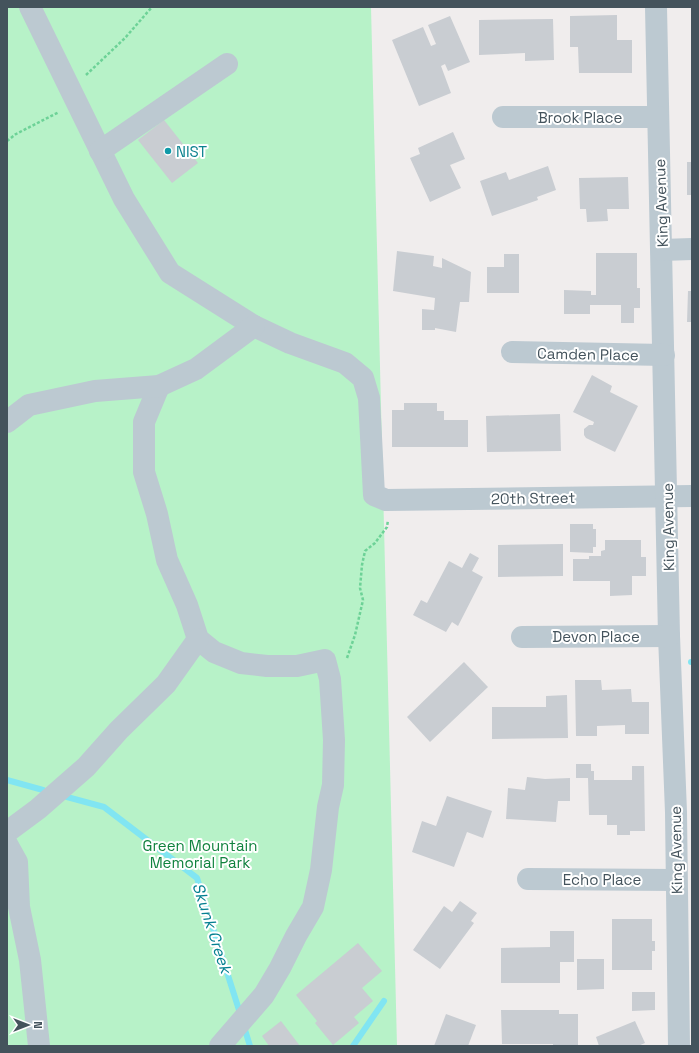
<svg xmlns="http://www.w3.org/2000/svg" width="699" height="1053" font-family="'Space Grotesk',sans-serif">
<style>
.green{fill:#b7f2c8}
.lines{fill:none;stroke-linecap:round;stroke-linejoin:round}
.stream{stroke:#81e5f2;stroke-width:6}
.building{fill:#c9cdd2}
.path{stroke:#6dd297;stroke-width:2.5;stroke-dasharray:3 2;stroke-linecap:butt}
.minor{stroke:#bcc9d1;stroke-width:22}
.culture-dot{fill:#0f9aa8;stroke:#fff;stroke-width:1.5}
.labels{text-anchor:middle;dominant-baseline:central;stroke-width:4;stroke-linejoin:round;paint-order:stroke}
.street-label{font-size:15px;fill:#44535c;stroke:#fff}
.culture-label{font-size:15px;fill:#0d838f;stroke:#fff;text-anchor:start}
.park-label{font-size:15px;fill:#10823e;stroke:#fff}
.water-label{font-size:16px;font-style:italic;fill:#058091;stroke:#fff}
</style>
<rect width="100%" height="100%" fill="#f0eded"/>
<path class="green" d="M7 7H371L397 1046H7Z"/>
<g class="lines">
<g class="stream">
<path d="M691 662H692"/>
<path d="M7 780 43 790"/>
<path d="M67 797 104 807 197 878 239 1010"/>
<path d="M245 1030 250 1046"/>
<path d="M353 1046 384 1001"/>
</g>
</g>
<g class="building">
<path d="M617 15V40H632V73H579L578 47H570V16Z"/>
<path d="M450 16 470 62 448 71 445 64 441 66 451 93 419 106 392 40 423 27 431 46 436 44 428 25Z"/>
<path d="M553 19 554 60 525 61V53L479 55V20Z"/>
<path d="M164 120 198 163 172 183 138 140Z"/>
<path d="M453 132 465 159 450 165 461 188 430 202 410 158 420 154 418 148Z"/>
<rect x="687" y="162" width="5" height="33"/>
<path d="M548 166 556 190 537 197 538 200 492 216 480 181 506 172 509 180Z"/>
<path d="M628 177 629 209H607L608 221 587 222 586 209H580L579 178Z"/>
<path d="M397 251 434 256 433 266 442 268V258L471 272 469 302H460L456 332 435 328V330H422V309L434 310 435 298 393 291Z"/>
<path d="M596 253H637V288H640V308H634V323H621V305H590V314H564V290L591 291V295H596Z"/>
<path d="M504 254H519V293H487V267H504Z"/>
<path d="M688 291H692V322H687Z"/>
<path d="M592 375 612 386 610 392 638 406 615 452 586 438 584 435V429L589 425H593L594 422 573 412Z"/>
<path d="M404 403H437V411H444V420H468V447H392V410H404Z"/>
<path d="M560 414 561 451 487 452 486 416Z"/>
<path d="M570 524H593V529H596V547H593V553L570 552Z"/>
<path d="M605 540H641V557H646V576H632V595L610 596V581H573V559H589V556H601V551L605 550Z"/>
<path d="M563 544V576L498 577V545Z"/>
<path d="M470 553 479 558 472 571 483 577 458 626 452 622 446 632 413 615 421 600 427 603 449 561 462 568Z"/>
<path d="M464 662 488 687 430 742 407 717Z"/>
<path d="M575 680H601L602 690 631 689 632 702H649V734H625V725L597 726V736H576Z"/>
<path d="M567 695 568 738 492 739V707H546V696Z"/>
<path d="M576 764H591V771H594V780H632V766H644L645 831H630V835H617V825H607V815H589L588 778H576Z"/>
<path d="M527 777 545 779 570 778V801H558L556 822 506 819 508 788 525 790Z"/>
<path d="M447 796 492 811 483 838 467 832 454 867 412 852 422 821 436 826Z"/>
<path d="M460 901 477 913 471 921 474 923 440 969 413 950 444 906 452 912Z"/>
<path d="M612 919H652V941H655V951H652V970H612Z"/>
<path d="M550 931H574V962H560V983H501V948L550 947Z"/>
<path d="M358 943 382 971 362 988 373 1001 354 1017 359 1023 333 1045 315 1023 317 1021 296 995Z"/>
<path d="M577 959H604V989L577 990Z"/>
<path d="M632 992H655V1010L632 1011Z"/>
<path d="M501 1010H559V1014H578V1046H553V1044H502Z"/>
<path d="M446 1014 476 1025 468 1046H434Z"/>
<path d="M281 1021 300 1046H269L262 1036Z"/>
<path d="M635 1021 645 1043 638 1046H599L596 1037Z"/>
</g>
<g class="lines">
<g class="path">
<path d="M86 75 125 38 152 7"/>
<path d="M7 141 16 134 59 112"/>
<path d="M347 658 355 635 363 600 360 588 362 565 365 551 375 543 387 527 388 520"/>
</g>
<g class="minor">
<path d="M30 7 124 199 170 273 254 326 290 343 345 363 363 378 369 398 374 495 386 500 692 496"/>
<path d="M656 7 669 636 676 812 679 1046"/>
<path d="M503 117H658"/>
<path d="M100 151 227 64"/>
<path d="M662 250 692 249"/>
<path d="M512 352 664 355"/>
<path d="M159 386 144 422V472L157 514 167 560 187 605 198 639 214 652 241 663 267 666H297L325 660 330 679 334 740 333 785 328 807 321 870 313 907 296 936 280 968 264 995 220 1046"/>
<path d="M7 422 29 405 95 391 159 386 196 369 254 326"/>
<path d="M522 637 669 636"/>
<path d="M7 832 38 809 86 767 119 730 166 684 198 639"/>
<path d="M7 844 17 862 19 907 30 960 39 1046"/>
<path d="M528 879 676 880"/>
</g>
</g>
<circle class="culture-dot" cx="168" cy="151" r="4"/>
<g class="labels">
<g class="street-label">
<text x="580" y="117">Brook Place</text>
<text transform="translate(661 203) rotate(-92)">King Avenue</text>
<text transform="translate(588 354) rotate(1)">Camden Place</text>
<text transform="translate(533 498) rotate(-1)">20th Street</text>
<text transform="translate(668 527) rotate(-91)">King Avenue</text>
<text x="596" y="636">Devon Place</text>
<text transform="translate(676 850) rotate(-91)">King Avenue</text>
<text x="602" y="879">Echo Place</text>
</g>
<g class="culture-label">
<text x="176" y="151">NIST</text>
</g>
<g class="park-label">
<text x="200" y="845">Green Mountain<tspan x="200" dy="17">Memorial Park</tspan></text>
</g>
<g class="water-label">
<text transform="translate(212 928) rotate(72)">Skunk Creek</text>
</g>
</g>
<rect width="699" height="1053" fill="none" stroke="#44535c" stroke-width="16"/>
<g transform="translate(28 1025) rotate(90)" stroke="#ffffff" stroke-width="3" paint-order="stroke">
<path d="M0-3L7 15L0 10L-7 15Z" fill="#44535c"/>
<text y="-6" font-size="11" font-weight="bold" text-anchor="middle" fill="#44535c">N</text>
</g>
</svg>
